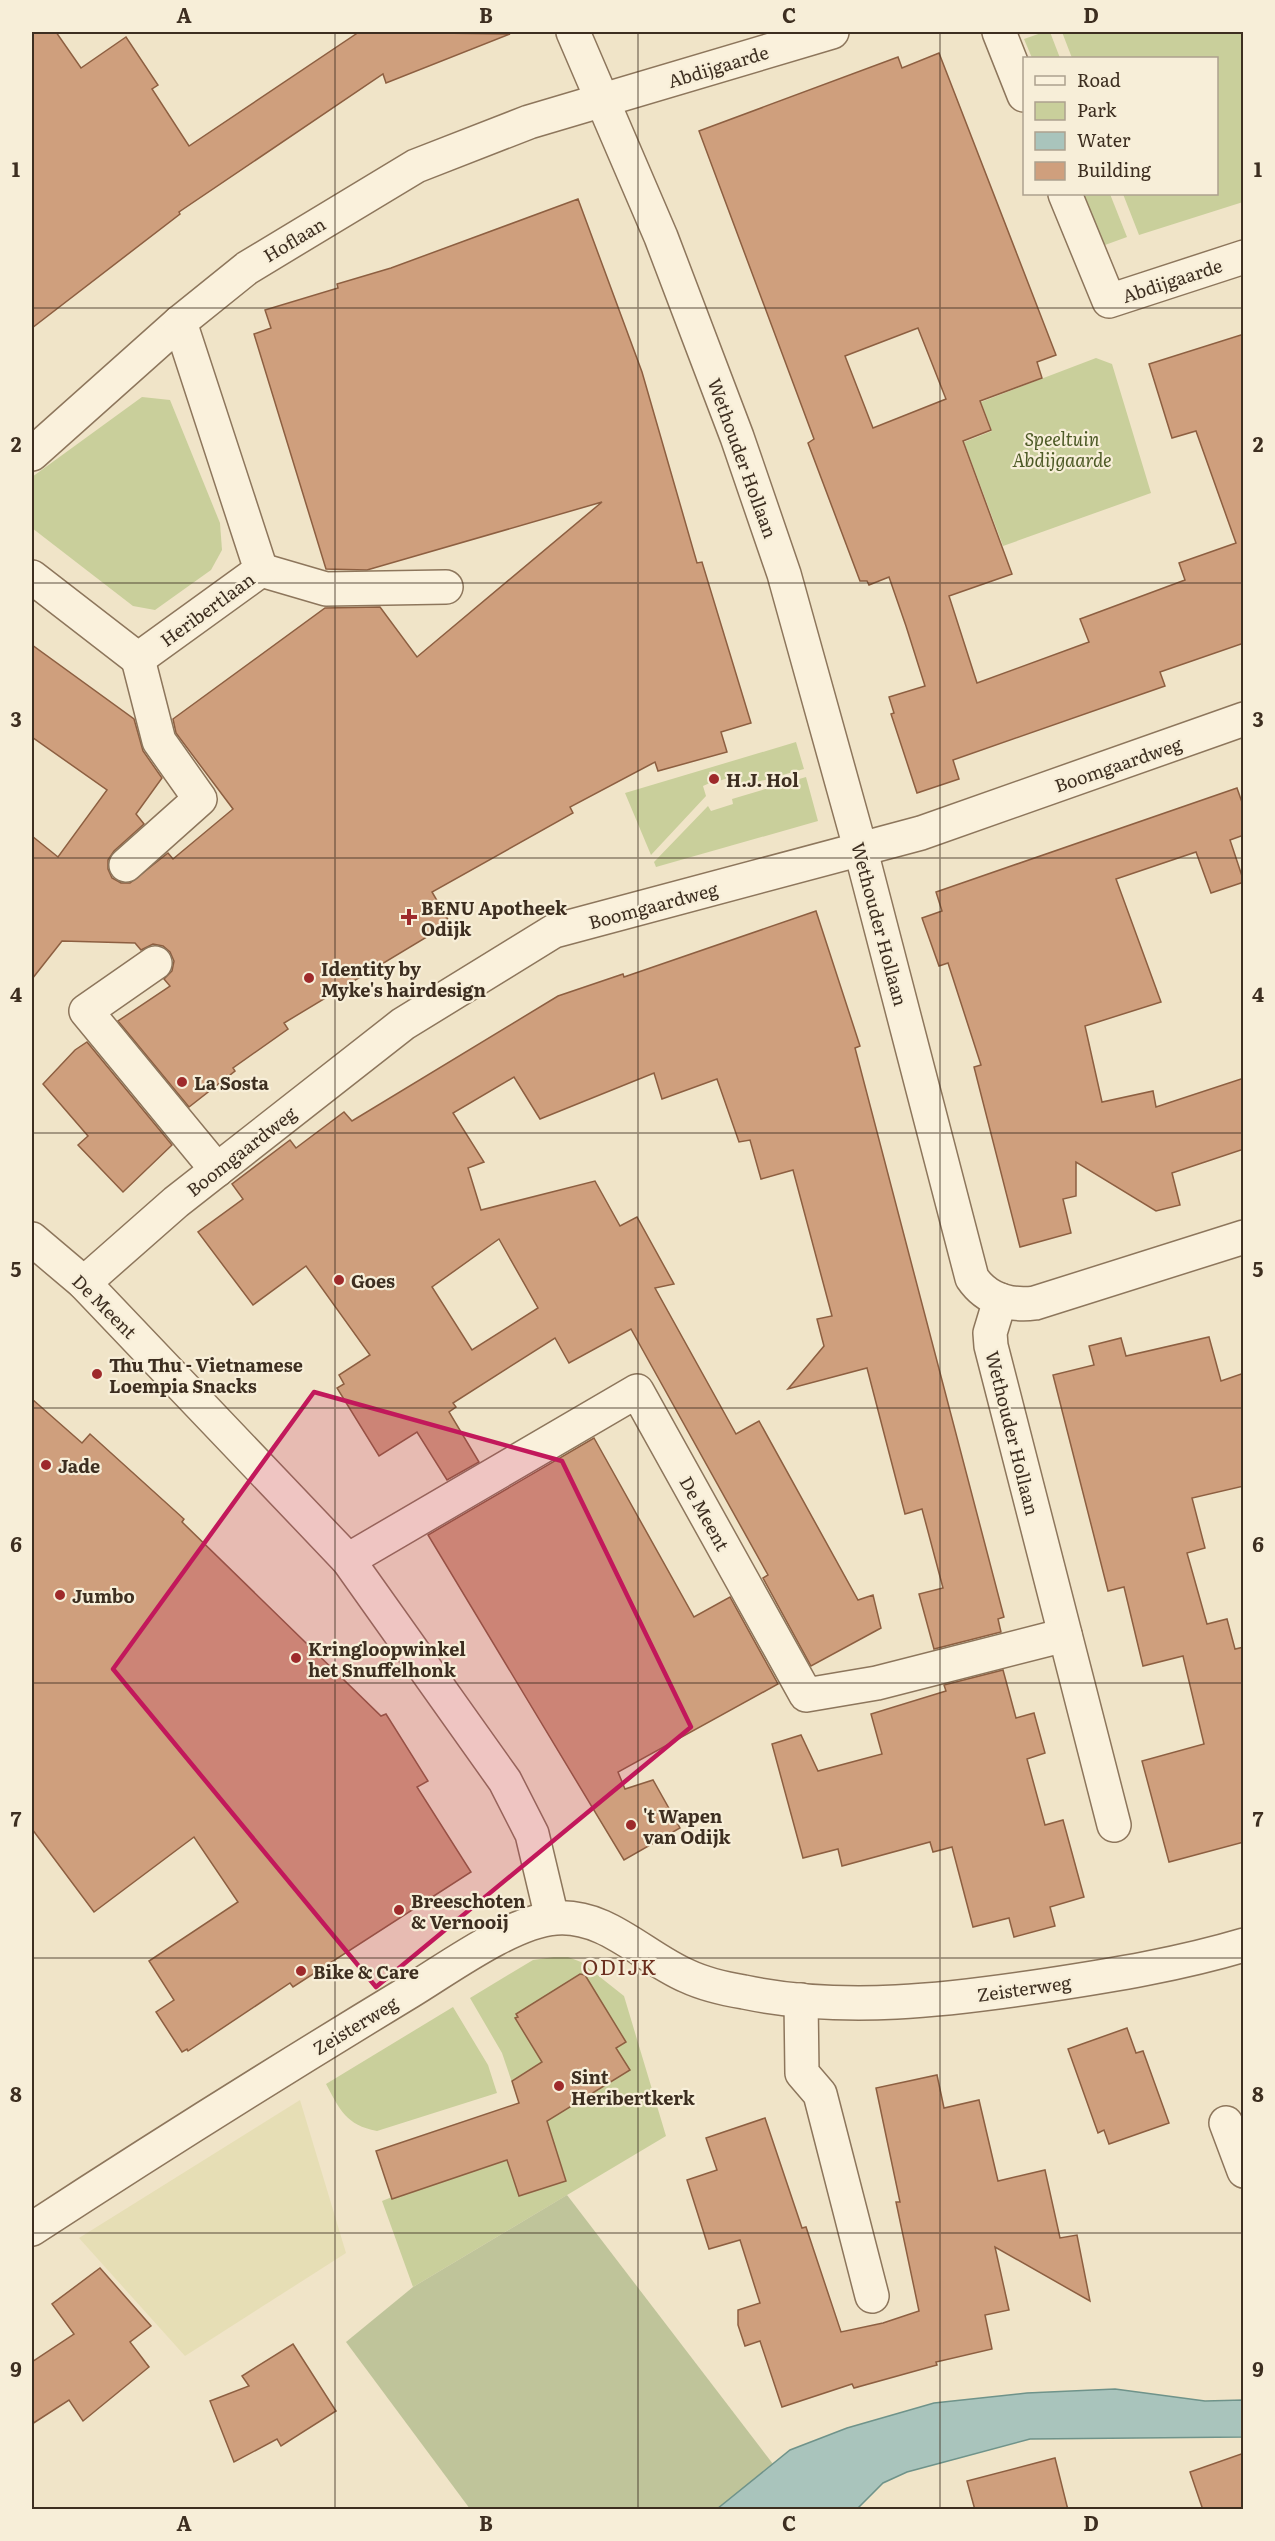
<svg xmlns="http://www.w3.org/2000/svg" width="1275" height="2541" font-family="Literata,serif">
<style>
.farmland{fill:#e6deb5}
.green{fill:#c9cf9b}
.cemetery{fill:#bfc49a}
.water{fill:#a9c4bc;stroke:#6f938a;stroke-width:1.5}
.building{fill:#cf9f7d;stroke:#8d5f41;stroke-width:1.5;fill-rule:evenodd}
.lines{fill:none;stroke-linecap:round;stroke-linejoin:round}
.minor-casing{stroke:#8d765c;stroke-width:36}
.minor{stroke:#faf1dc;stroke-width:33}
.marked{fill:#c2185b;fill-opacity:0.2;stroke:#c2185b;stroke-width:4.5;stroke-linejoin:round}
.grid{fill:none;stroke:#3d2e20;stroke-width:1.5;stroke-opacity:0.55}
.poi-dot{fill:#9e2a2b;stroke:#f7eed8;stroke-width:2}
.labels{text-anchor:middle;dominant-baseline:central;stroke-width:4.5;stroke-linejoin:round;paint-order:stroke}
.street-label{font-size:18px;fill:#3d2e20;stroke:#f7eed8}
.park-label{font-size:18px;font-style:italic;fill:#4d5a26;stroke:#f7eed8}
.poi-label{font-size:18px;font-weight:bold;fill:#3d2e20;stroke:#f7eed8;text-anchor:start}
.quarter-label{font-size:21px;letter-spacing:1.5px;fill:#6b2e1e;stroke:#f7eed8}
.neatline{fill:none;stroke:#3d2e20;stroke-width:2}
.grid-label{font-size:20px;text-anchor:middle;font-weight:bold;fill:#3d2e20}
</style>
<rect width="100%" height="100%" fill="#f0e4c8"/>
<path class="farmland" d="M300 2100 346 2253 185 2356 79 2238Z"/>
<g class="green">
<path d="M1044 32H1050L1060 58H1032L1024 39Z"/>
<path d="M1062 32H1243V202L1139 235 1123 194H1216V58H1072Z"/>
<path d="M1083 194H1110L1127 237 1105 245Z"/>
<path d="M1096 358 1112 364 1151 493 1003 546 964 442 992 431 981 402Z"/>
<path d="M142 397 170 400 220 523 222 550 211 570 155 610 133 606 32 528V477Z"/>
<path d="M796 742 804 769 732 789 728 778 719 781 715 771 709 772 712 782 703 786 706 796 651 855 625 793Z"/>
<path d="M806 777 818 821 656 867 654 862 708 806 711 811 733 804 732 799Z"/>
<path d="M554 1957H568L581 1962 624 1996 666 2136 413 2287 382 2201 392 2197 522 2112 502 2053 470 1998 533 1960Z"/>
<path d="M453 2007 488 2065 497 2093 377 2131C346 2125 340 2110 326 2084Z"/>
</g>
<path class="cemetery" d="M567 2195 773 2464 717 2509H470L346 2342 413 2287Z"/>
<path class="water" d="M1115 2389 1205 2401 1243 2400V2437L1030 2439 907 2472 883 2483 857 2509H717L790 2450 847 2428 934 2403 1027 2393Z"/>
<g class="building">
<path d="M32 32H56L81 68 126 37 158 85 152 89 189 146 359 32 510 34 386 83 383 74 179 212 180 214 32 328Z"/>
<path d="M939 53 1056 355 1037 362 1042 378 980 401 991 430 963 441 1012 574 949 596 977 683 1089 642 1080 619 1185 580 1179 563 1236 543 1196 431 1172 438 1149 364 1244 334V643L1160 672 1165 686 953 760 959 779 917 793 891 714 894 713 889 697 925 686 906 626 889 577 869 585 867 581H860L808 443 814 439 699 131 898 57 902 68ZM918 328 946 399 873 428 845 356Z"/>
<path d="M578 199 642 372 697 563 702 562 751 723 721 732 727 752 658 771 655 762 570 807 573 813 432 892 450 923 284 1023 288 1029 233 1068 235 1071 189 1107 118 1021 170 986 164 979 172 971 174 961 170 952 163 946 153 944 141 950 135 943 62 941 32 979V836L58 857 107 790 32 737V645L134 719 143 751 162 778 136 814 144 824 114 851 108 860V869L112 878 121 883H130L168 853 173 859 233 809 176 733 173 719 325 608 380 607 417 657 602 502 367 570 326 569 254 334 271 328 265 310 338 288 337 284 391 268Z"/>
<path d="M1237 788 1244 808V835L1230 840 1244 882 1211 893 1196 852 1116 879 1161 1002 1085 1026 1102 1102 1153 1091 1156 1107 1244 1078V1149L1172 1173 1180 1205 1156 1211 1076 1162V1196L1063 1199 1071 1233 1020 1247 974 1067 981 1065 948 963 939 966 922 918 942 911 936 892Z"/>
<path d="M816 911 860 1046 855 1048 1004 1617 998 1619 1001 1632 934 1649 919 1594 943 1588 922 1509 905 1514 867 1368 788 1389 824 1346 817 1319 832 1316 793 1170 761 1179 750 1140 739 1142 717 1079 662 1099 654 1073 540 1119 514 1077 453 1113 484 1162 468 1168 481 1210 595 1181 620 1226 637 1217 674 1284 655 1288 736 1434 759 1421 858 1600 873 1595 881 1628 811 1666 763 1578 768 1575 631 1329 569 1363 555 1338 453 1403 456 1407 449 1412 479 1462 447 1480 417 1432 379 1456 337 1388 344 1384 339 1375 370 1355 306 1266 253 1305 198 1232 243 1199 232 1184 290 1140 296 1148 344 1112 352 1121 558 996 623 974 624 977ZM499 1239 538 1308 472 1350 432 1287Z"/>
<path d="M87 1042 172 1145 123 1192 78 1145 88 1136 43 1084 75 1050Z"/>
<path d="M1209 1337 1221 1381 1244 1373V1486L1192 1498 1205 1548 1187 1553 1207 1624 1227 1619 1235 1649 1244 1647V1842L1169 1862 1142 1761 1204 1744 1183 1656 1143 1666 1124 1587 1108 1591 1053 1375 1094 1365 1089 1346 1121 1338 1126 1356Z"/>
<path d="M32 1399 82 1443 90 1434 184 1519 182 1522 381 1716 386 1714 428 1781 417 1787 471 1872 293 1987 290 1983 188 2051 187 2049 182 2052 156 2012 174 2000 149 1961 238 1902 194 1837 94 1912 32 1829Z"/>
<path d="M594 1438 694 1617 730 1597 778 1684 618 1772 625 1789 653 1780 680 1828 624 1860 428 1535Z"/>
<path d="M1003 1670 1016 1718 1034 1713 1045 1753 1027 1759 1045 1825 1063 1820 1084 1897 1050 1907 1055 1926 1014 1937 1009 1918 973 1927 952 1847 933 1852 930 1842 842 1866 838 1849 803 1858 772 1744 801 1735 818 1771 882 1754 871 1714 946 1691 944 1685Z"/>
<path d="M580 1974 585 1975 626 2042 616 2048 630 2070 547 2121 566 2181 519 2196 507 2160 392 2199 376 2151 519 2103 512 2081 542 2062 515 2018 518 2017 516 2014Z"/>
<path d="M1127 2028 1136 2053 1143 2051 1169 2123 1109 2144 1104 2130 1098 2133 1068 2049Z"/>
<path d="M937 2075 944 2108 979 2100 998 2181 1045 2170 1060 2238 1077 2235 1090 2301 995 2247 1009 2310 985 2315 992 2349 936 2362 937 2365 854 2388 852 2384 782 2407 760 2341 745 2346 738 2325V2310L760 2303 740 2240 709 2249 687 2180 717 2170 706 2138 765 2118 802 2228 806 2227 841 2332 883 2323 919 2311 896 2202H900L876 2088Z"/>
<path d="M100 2268 151 2326 130 2342 149 2367 83 2421 69 2400 32 2424V2362L74 2334 52 2304Z"/>
<path d="M293 2344 336 2411 281 2446 277 2439 234 2462 210 2401 249 2386 242 2376Z"/>
<path d="M1244 2453V2510H1203L1190 2472Z"/>
<path d="M1055 2458 1068 2510H975L967 2481Z"/>
</g>
<g class="lines">
<defs>
<g id="minor">
<path d="M573 32 661 237 737 437 784 574 861 851 972 1278C987 1300 1011 1306 1035 1303L1244 1237"/>
<path d="M999 32 1024 95"/>
<path d="M1065 194 1109 301 1244 257"/>
<path d="M32 454 180 322 247 268 416 166 529 122 832 32"/>
<path d="M261 570 326 589 446 587"/>
<path d="M32 577 138 659 261 570 180 322"/>
<path d="M126 865 200 799 159 741 138 659"/>
<path d="M155 963 86 1011 217 1170"/>
<path d="M32 1239 84 1283 348 1560 505 1781 532 1834 552 1918"/>
<path d="M84 1283 176 1202 403 1024 554 931 921 833 1244 719"/>
<path d="M1000 1300 990 1333 991 1346 1114 1825"/>
<path d="M348 1560 637 1391 806 1695 877 1683 1065 1635"/>
<path d="M801 2000 802 2073 820 2094 872 2296"/>
<path d="M1226 2123 1244 2171"/>
<path d="M32 2229C156 2148 282 2069 409 1992 447 1969 512 1921 556 1918 606 1914 643 1957 687 1976 704 1984 726 1989 744 1992 844 2013 949 2000 1048 1985 1114 1975 1180 1964 1244 1945"/>
</g>
</defs>
<use href="#minor" class="minor-casing"/>
<use href="#minor" class="minor"/>
</g>
<path class="marked" d="M314 1392 562 1461 691 1727 376 1987 113 1669Z"/>
<path class="grid" d="M335 32V2510M638 32V2510M940 32V2510M32 308H1244M32 583H1244M32 858H1244M32 1133H1244M32 1408H1244M32 1683H1244M32 1958H1244M32 2233H1244"/>
<g class="poi-dot">
<circle cx="714" cy="779" r="6"/>
<path d="M406 908h6v6h6v6h-6v6h-6v-6h-6v-6h6z"/>
<circle cx="309" cy="978" r="6"/>
<circle cx="182" cy="1082" r="6"/>
<circle cx="339" cy="1280" r="6"/>
<circle cx="97" cy="1374" r="6"/>
<circle cx="46" cy="1465" r="6"/>
<circle cx="60" cy="1595" r="6"/>
<circle cx="296" cy="1658" r="6"/>
<circle cx="631" cy="1825" r="6"/>
<circle cx="399" cy="1910" r="6"/>
<circle cx="301" cy="1971" r="6"/>
<circle cx="559" cy="2086" r="6"/>
</g>
<g class="labels">
<g class="street-label">
<text transform="translate(718 66) rotate(-17)">Abdijgaarde</text>
<text transform="translate(294 239) rotate(-31)">Hoflaan</text>
<text transform="translate(1172 280) rotate(-18)">Abdijgaarde</text>
<text transform="translate(743 458) rotate(70)">Wethouder Hollaan</text>
<text transform="translate(207 609) rotate(-36)">Heribertlaan</text>
<text transform="translate(1118 764) rotate(-19)">Boomgaardweg</text>
<text transform="translate(653 905) rotate(-15)">Boomgaardweg</text>
<text transform="translate(880 924) rotate(75)">Wethouder Hollaan</text>
<text transform="translate(241 1151) rotate(-38)">Boomgaardweg</text>
<text transform="translate(105 1306) rotate(45)">De Meent</text>
<text transform="translate(1013 1433) rotate(76)">Wethouder Hollaan</text>
<text transform="translate(705 1513) rotate(61)">De Meent</text>
<text transform="translate(1024 1988) rotate(-8)">Zeisterweg</text>
<text transform="translate(355 2025) rotate(-31)">Zeisterweg</text>
</g>
<g class="park-label">
<text x="1062" y="438">Speeltuin<tspan x="1062" dy="21">Abdijgaarde</tspan></text>
</g>
<g class="poi-label">
<text x="726" y="779">H.J. Hol</text>
<text x="421" y="907">BENU Apotheek<tspan x="421" dy="21">Odijk</tspan></text>
<text x="321" y="968">Identity by<tspan x="321" dy="21">Myke's hairdesign</tspan></text>
<text x="194" y="1082">La Sosta</text>
<text x="351" y="1280">Goes</text>
<text x="109" y="1364">Thu Thu - Vietnamese<tspan x="109" dy="21">Loempia Snacks</tspan></text>
<text x="58" y="1465">Jade</text>
<text x="72" y="1595">Jumbo</text>
<text x="308" y="1648">Kringloopwinkel<tspan x="308" dy="21">het Snuffelhonk</tspan></text>
<text x="643" y="1815">'t Wapen<tspan x="643" dy="21">van Odijk</tspan></text>
<text x="411" y="1900">Breeschoten<tspan x="411" dy="21">&amp; Vernooij</tspan></text>
<text x="313" y="1971">Bike &amp; Care</text>
<text x="571" y="2076">Sint<tspan x="571" dy="21">Heribertkerk</tspan></text>
</g>
<g class="quarter-label">
<text x="620" y="1965">ODIJK</text>
</g>
</g>
<rect width="1275" height="2541" fill="none" stroke="#f7eed8" stroke-width="66"/>
<rect x="1023" y="57" width="195" height="138" fill="#f7eed8" stroke="#ada18e" stroke-width="1.5"/>
<rect x="1035" y="76" width="30" height="9" fill="#faf1dc" stroke="#ada18e" stroke-width="1.5"/>
<text x="1077" y="87" font-size="18" fill="#3d2e20">Road</text>
<rect x="1035" y="102" width="30" height="18" fill="#c9cf9b" stroke="#ada18e" stroke-width="1.5"/>
<text x="1077" y="117" font-size="18" fill="#3d2e20">Park</text>
<rect x="1035" y="132" width="30" height="18" fill="#a9c4bc" stroke="#ada18e" stroke-width="1.5"/>
<text x="1077" y="147" font-size="18" fill="#3d2e20">Water</text>
<rect x="1035" y="162" width="30" height="18" fill="#cf9f7d" stroke="#ada18e" stroke-width="1.5"/>
<text x="1077" y="177" font-size="18" fill="#3d2e20">Building</text>
<rect x="33" y="33" width="1209" height="2475" class="neatline"/>
<g class="grid-label">
<text x="184" y="23">A</text>
<text x="486" y="23">B</text>
<text x="789" y="23">C</text>
<text x="1091" y="23">D</text>
<text x="16" y="177">1</text>
<text x="1258" y="177">1</text>
<text x="16" y="452">2</text>
<text x="1258" y="452">2</text>
<text x="16" y="727">3</text>
<text x="1258" y="727">3</text>
<text x="16" y="1002">4</text>
<text x="1258" y="1002">4</text>
<text x="16" y="1277">5</text>
<text x="1258" y="1277">5</text>
<text x="16" y="1552">6</text>
<text x="1258" y="1552">6</text>
<text x="16" y="1827">7</text>
<text x="1258" y="1827">7</text>
<text x="16" y="2102">8</text>
<text x="1258" y="2102">8</text>
<text x="16" y="2377">9</text>
<text x="1258" y="2377">9</text>
<text x="184" y="2531">A</text>
<text x="486" y="2531">B</text>
<text x="789" y="2531">C</text>
<text x="1091" y="2531">D</text>
</g>
</svg>
